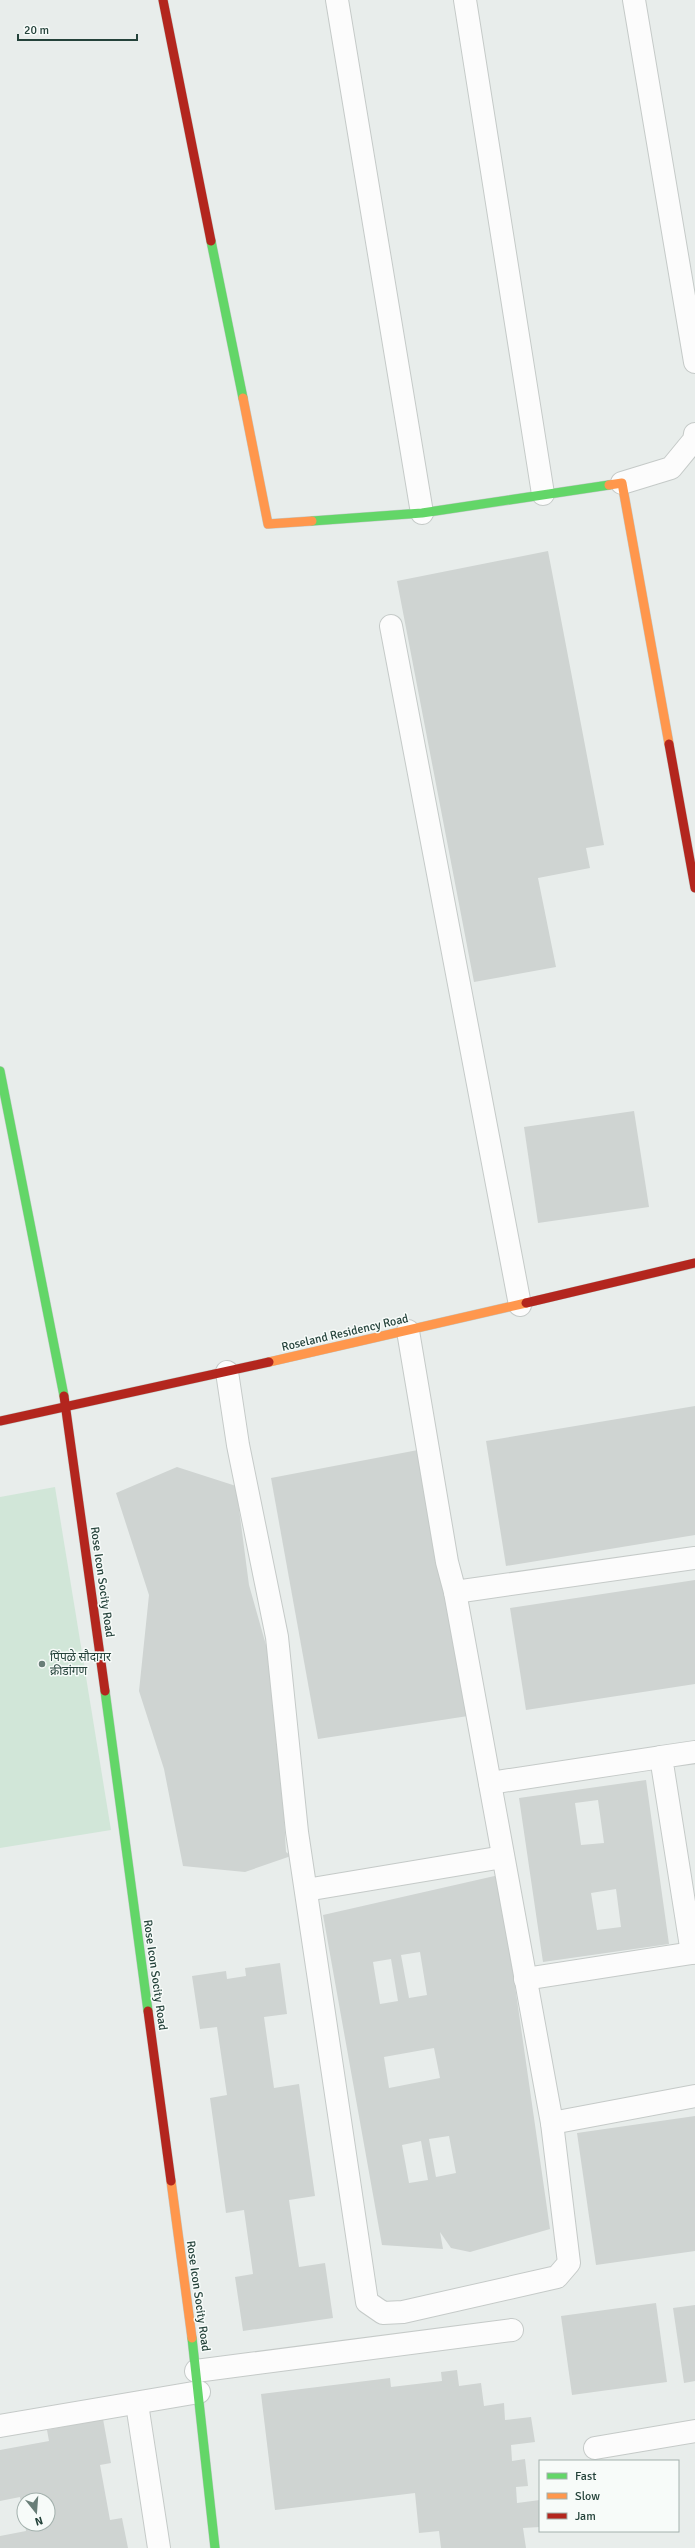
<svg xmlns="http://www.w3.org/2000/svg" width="695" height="2548" font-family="Signika,'Noto Sans Devanagari',sans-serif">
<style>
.green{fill:#d1e6d8}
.building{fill:#cfd4d2;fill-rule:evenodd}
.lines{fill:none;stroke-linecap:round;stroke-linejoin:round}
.lane-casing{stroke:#c5cac8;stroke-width:24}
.street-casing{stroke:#c5cac8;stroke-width:24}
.fast-casing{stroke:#c3cbc8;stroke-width:10}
.slow-casing{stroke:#c3cbc8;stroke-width:10}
.jam-casing{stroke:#c3cbc8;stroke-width:10}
.lane{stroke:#fcfcfc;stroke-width:22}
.street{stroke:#fcfcfc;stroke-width:22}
.fast{stroke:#63d668;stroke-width:9}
.slow{stroke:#ff974d;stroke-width:9}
.jam{stroke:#b3261e;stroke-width:9}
.poi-dot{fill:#697e78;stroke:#f7fbf9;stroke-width:1.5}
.labels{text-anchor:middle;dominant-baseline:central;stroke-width:3;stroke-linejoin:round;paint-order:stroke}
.street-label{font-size:12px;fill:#24423a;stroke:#f7fbf9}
.poi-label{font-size:12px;fill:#24423a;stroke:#f7fbf9;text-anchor:start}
</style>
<rect width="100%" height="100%" fill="#e8edeb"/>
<path class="green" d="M55 1487 111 1830 0 1848V1497Z"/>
<g class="building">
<path d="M548 551 604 845 586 848 590 868 538 878 556 967 474 982 397 581Z"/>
<path d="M634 1111 649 1207 538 1223 524 1127Z"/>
<path d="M695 1406V1535L506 1566 486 1441Z"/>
<path d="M418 1450 468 1716 318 1739 271 1478Z"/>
<path d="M177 1467 236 1486 249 1585 277 1684 286 1852 291 1856 245 1872 183 1866 164 1769 139 1691 149 1595 116 1493Z"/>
<path d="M695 1580V1684L526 1710 510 1608Z"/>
<path d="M646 1780 669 1944 543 1962 519 1798ZM598 1800 604 1843 581 1845 575 1803ZM616 1889 621 1927 597 1930 591 1893Z"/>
<path d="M499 1875 550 2229 470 2252 451 2248 440 2232 443 2249 382 2245 323 1915ZM420 1952 427 1995 409 1998 401 1955ZM391 1959 398 2001 380 2004 373 1962ZM434 2048 440 2078 389 2088 384 2057ZM449 2136 456 2173 436 2177 429 2139ZM421 2141 428 2180 409 2183 402 2145Z"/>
<path d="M280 1963 287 2014 264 2017 274 2088 299 2084 315 2196 289 2200 299 2267 325 2263 333 2318 243 2331 235 2277 253 2274 244 2210 226 2213 210 2098 227 2095 217 2027 200 2029 192 1976 226 1971 227 1979 246 1976 245 1968Z"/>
<path d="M695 2116V2251L596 2265 577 2133Z"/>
<path d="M656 2303 667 2382 572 2395 561 2316Z"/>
<path d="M695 2305V2381L684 2383 673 2308Z"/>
<path d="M457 2370 459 2386 481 2383 484 2406 504 2403 505 2420 531 2417 535 2442 511 2445 512 2461 525 2459 528 2486 516 2487 517 2503 540 2500V2527L523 2528 526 2548H441L439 2531 419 2533 415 2493 275 2510 261 2394 390 2378 391 2387 442 2381 441 2372Z"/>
<path d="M103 2419 111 2463 100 2465 110 2520 122 2518 128 2548H0V2536L26 2531 25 2524H48V2500H24L23 2516 20 2497 0 2501V2450L49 2441 47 2430Z"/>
</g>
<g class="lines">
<defs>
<g id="lane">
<path d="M391 626 520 1305"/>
<path d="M227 1372 238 1445 277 1637 297 1832 367 2302 383 2313 403 2312 557 2277 569 2263 552 2123 455 1592 447 1562 408 1331"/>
<path d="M455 1592 695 1558"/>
<path d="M695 1752 661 1757 692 1953 695 1952"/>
<path d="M490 1783 661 1757"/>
<path d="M306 1890 503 1857"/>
<path d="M525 1979 692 1953"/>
<path d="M552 2123 695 2096"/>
<path d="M595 2448 695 2431"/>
</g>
<g id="street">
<path d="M337 0 422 513"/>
<path d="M465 0 543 494"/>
<path d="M634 0 695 362"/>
<path d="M622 483 671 468 694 440 695 434"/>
<path d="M196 2371 512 2330"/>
<path d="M137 2404 159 2548"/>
<path d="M0 2426 199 2392"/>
</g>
<g id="fast">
<path d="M211 241 243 398"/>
<path d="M312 521 422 513 609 485"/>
<path d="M0 1071 64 1396"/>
<path d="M105 1691 148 2011"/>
<path d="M192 2338 215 2548"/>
</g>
<g id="slow">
<path d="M243 398 268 524 312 521"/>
<path d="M609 485 622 483 669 744"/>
<path d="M269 1362 526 1303"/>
<path d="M171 2181 192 2338"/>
</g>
<g id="jam">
<path d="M163 0 211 241"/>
<path d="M669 744 695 888"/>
<path d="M526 1303 695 1263"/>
<path d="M64 1396 105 1691"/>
<path d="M0 1421 269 1362"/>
<path d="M148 2011 171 2181"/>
</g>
</defs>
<use href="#lane" class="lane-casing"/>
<use href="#street" class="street-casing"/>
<use href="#fast" class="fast-casing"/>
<use href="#slow" class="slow-casing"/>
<use href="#jam" class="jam-casing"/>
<use href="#lane" class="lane"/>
<use href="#street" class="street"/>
<use href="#fast" class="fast"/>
<use href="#slow" class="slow"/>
<use href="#jam" class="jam"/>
</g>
<circle class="poi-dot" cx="42" cy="1664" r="4"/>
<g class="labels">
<g class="street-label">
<text transform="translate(345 1333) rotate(-13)">Roseland Residency Road</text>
<text transform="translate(102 1582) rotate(82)">Rose Icon Socity Road</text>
<text transform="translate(155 1975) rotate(82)">Rose Icon Socity Road</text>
<text transform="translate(198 2296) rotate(82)">Rose Icon Socity Road</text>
</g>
<g class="poi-label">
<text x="50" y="1657">पिंपळे सौदागर<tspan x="50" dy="14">क्रीडांगण</tspan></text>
</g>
</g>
<rect x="539" y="2460" width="140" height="72" fill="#f7fbf9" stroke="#a3b1ad"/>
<rect x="547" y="2473" width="20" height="6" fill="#63d668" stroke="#a3b1ad"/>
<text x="575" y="2480" font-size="12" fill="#24423a">Fast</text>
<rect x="547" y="2493" width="20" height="6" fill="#ff974d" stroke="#a3b1ad"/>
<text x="575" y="2500" font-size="12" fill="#24423a">Slow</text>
<rect x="547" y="2513" width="20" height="6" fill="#b3261e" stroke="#a3b1ad"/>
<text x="575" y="2520" font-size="12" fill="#24423a">Jam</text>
<g transform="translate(36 2512) rotate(163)"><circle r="19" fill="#f7fbf9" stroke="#a3b1ad"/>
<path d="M0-3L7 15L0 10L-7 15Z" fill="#697e78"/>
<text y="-6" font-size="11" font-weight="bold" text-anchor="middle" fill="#24423a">N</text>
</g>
<path d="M18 34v6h119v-6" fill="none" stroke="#24423a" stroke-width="2"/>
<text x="24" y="34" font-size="12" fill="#24423a" stroke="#f7fbf9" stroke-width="3" paint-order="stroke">20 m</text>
</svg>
